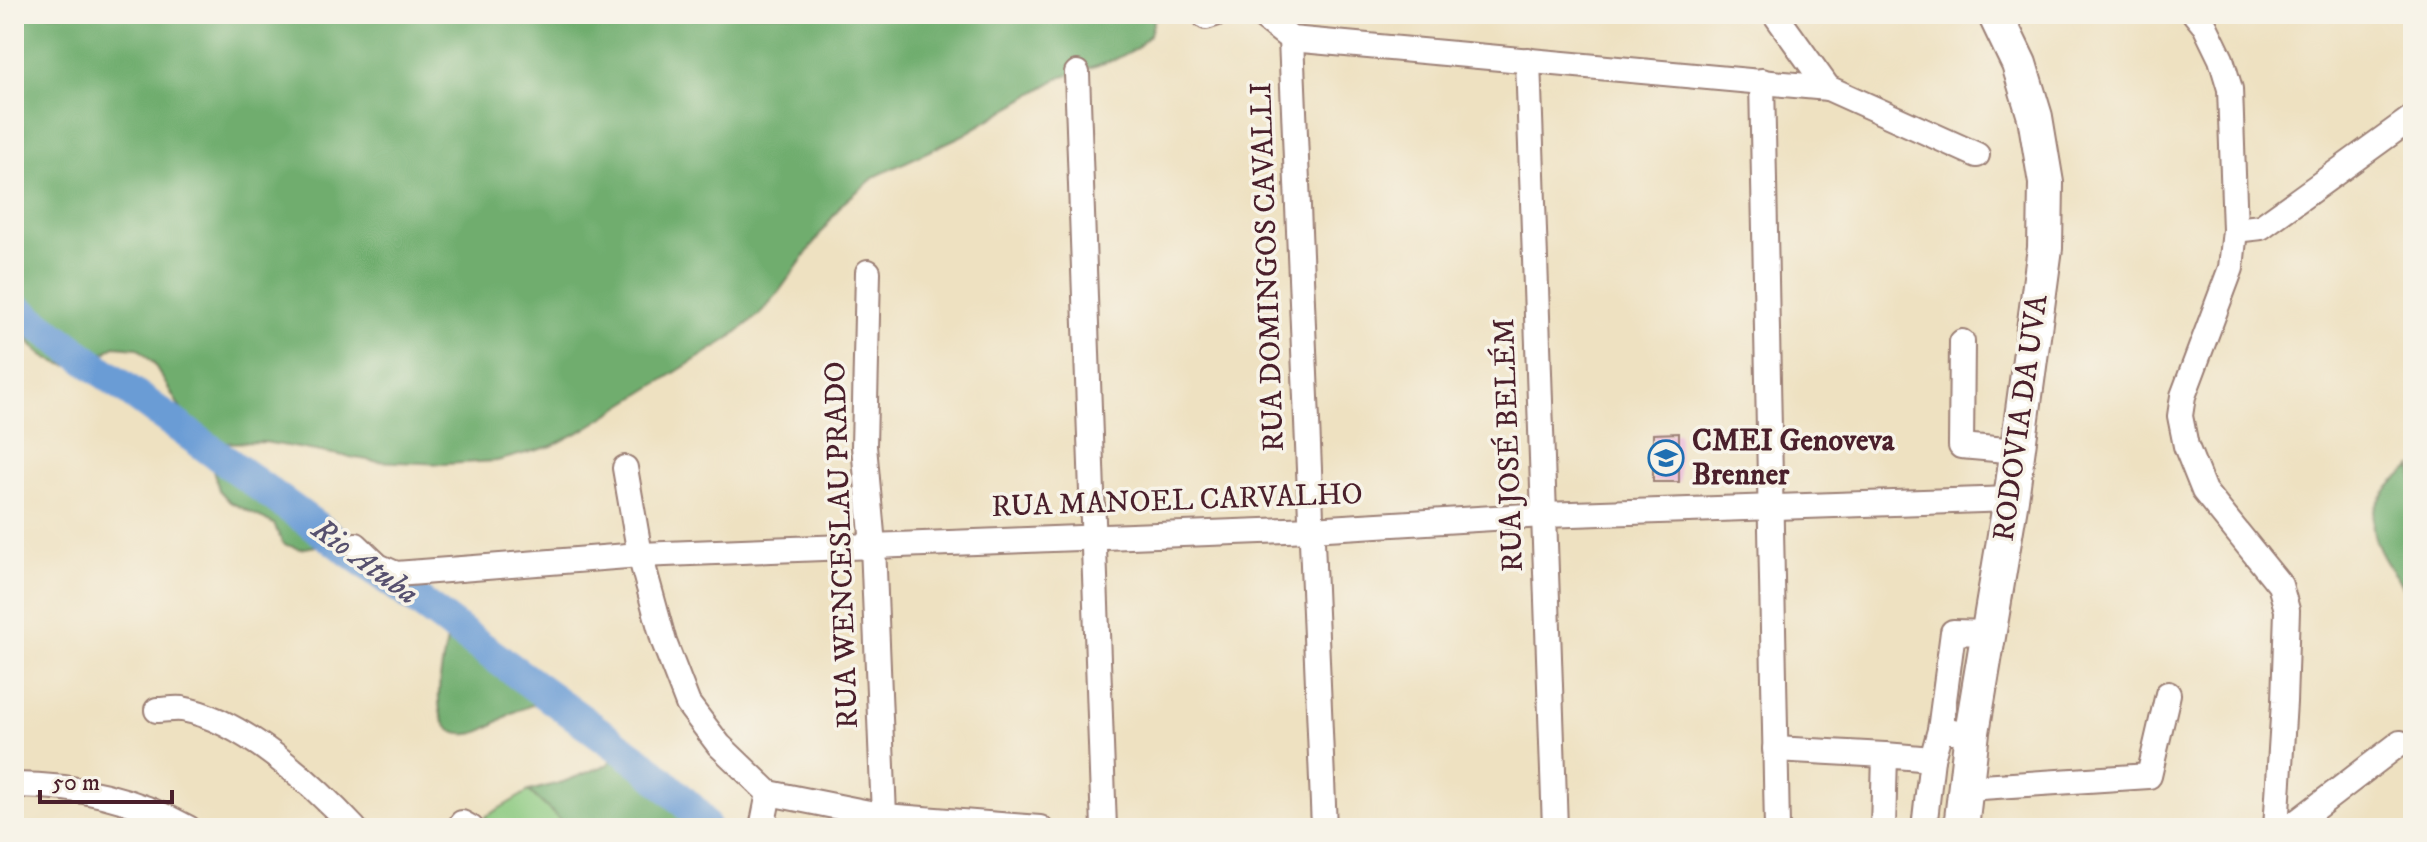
<svg xmlns="http://www.w3.org/2000/svg" width="2427" height="842" font-family="'IM FELL DW Pica',serif">
<style>
.green{fill:#8ac97f;stroke:#6a7455;stroke-width:2}
.forest{fill:#6fad6e;stroke:#5c664c;stroke-width:2}
.lines{fill:none;stroke-linecap:round;stroke-linejoin:round}
.river{stroke:#6b9cd5;stroke-width:32}
.building{fill:#e6a4d3}
.minor-casing{stroke:#9c8076;stroke-width:28}
.highway-casing{stroke:#9c8076;stroke-width:38}
.minor{stroke:#fff;stroke-width:24}
.highway{stroke:#fff;stroke-width:34}
.labels{text-anchor:middle;dominant-baseline:central;stroke-width:7;stroke-linejoin:round;paint-order:stroke}
.street-label{font-size:30px;fill:#4a1f2b;stroke:#f7f3e8}
.poi-label{font-size:30px;font-weight:bold;fill:#4a1f2b;stroke:#f7f3e8;text-anchor:start}
.water-label{font-size:32px;font-style:italic;fill:#57516f;stroke:#f7f3e8}
</style>
<rect width="100%" height="100%" fill="#f7f3e8"/>
<filter id="ink" filterUnits="userSpaceOnUse"><feTurbulence type="fractalNoise" baseFrequency=".0125" numOctaves="2"/><feDisplacementMap in="SourceGraphic" scale="16" xChannelSelector="R" yChannelSelector="G"/><feConvolveMatrix kernelMatrix="1 2 1 2 8 2 1 2 1" color-interpolation-filters="sRGB"/></filter>
<filter id="wash" filterUnits="userSpaceOnUse"><feTurbulence type="fractalNoise" baseFrequency=".006" numOctaves="4" result="noise"/><feDisplacementMap in="SourceGraphic" scale="32" xChannelSelector="R" yChannelSelector="G"/><feGaussianBlur stdDeviation="1.8" result="paint"/><feColorMatrix in="noise" values="0 0 0 0 0 0 0 0 0 0 0 0 0 0 0 0 0 1.4 0 .05"/><feComposite in="paint" operator="in"/></filter>
<g filter="url(#wash)">
<rect width="100%" height="100%" fill="#eee1c1"/>
<path class="green" d="M529 791 569 828H483L485 817Z"/>
<g class="forest">
<path d="M14 14H1156L1150 34 1137 48 1116 59 1059 78 963 135 876 176 842 204 778 293 760 314 727 340 585 429 552 446 497 461 445 464 373 461 264 442 213 443 206 454 215 465 333 543 300 549 283 544 274 524 230 502 219 490 213 470 195 433 154 364 138 348 114 346C90 364 83 373 53 361 0 335 27 278 14 229Z"/>
<path d="M2413 466V601C2373 545 2347 515 2413 466Z"/>
<path d="M451 622 555 696C542 702 528 706 514 712 500 719 486 732 469 734 418 740 446 648 451 622Z"/>
<path d="M616 740 669 782 704 828H569L529 791 563 782 609 764Z"/>
</g>
<g class="lines">
<path class="river" d="M14 307 645 766 695 812 706 828"/>
</g>
<g id="blocks">
<path class="building" d="M1679 433V482H1653V434Z"/>
</g>
</g>
<g filter="url(#ink)">
<use href="#blocks" fill-opacity="0" stroke="#9c8076" stroke-width="2"/>
<g class="lines">
<defs>
<g id="minor">
<path d="M1259 14 1291 39 1828 88"/>
<path d="M1775 14 1828 88 1977 155"/>
<path d="M2195 14 2205 26 2221 59 2230 89 2235 230 2231 268 2183 396 2180 416 2186 446 2204 491 2280 585 2287 610 2284 702 2276 828"/>
<path d="M1206 17 1215 14"/>
<path d="M1291 39 1324 828"/>
<path d="M1528 60 1555 828"/>
<path d="M1077 73 1104 828"/>
<path d="M1762 81 1777 828"/>
<path d="M2235 230 2261 227 2413 117"/>
<path d="M868 272 864 446 873 545 884 816"/>
<path d="M1962 342 1961 446 2018 451"/>
<path d="M625 468 640 555 664 642 688 704 719 745 769 793"/>
<path d="M356 545 378 566 396 574 640 555 1311 529 1544 515 2011 499"/>
<path d="M157 710C165 710 174 708 182 709 243 720 313 784 354 828"/>
<path d="M1940 730 1953 632 1989 633"/>
<path d="M1775 749 1885 755"/>
<path d="M14 785C75 785 134 798 188 828"/>
<path d="M1966 788 2149 776 2168 694"/>
<path d="M769 793 884 816 1040 828"/>
<path d="M462 823 471 828"/>
<path d="M762 828 769 793"/>
<path d="M1883 828 1885 755 1932 759"/>
<path d="M1924 828 1932 759 1940 730 1953 731"/>
<path d="M2289 828 2400 743"/>
</g>
<path id="highway" d="M1961 828 1972 732 2011 499 2045 248 2046 183 2035 117 2019 64 1995 14"/>
</defs>
<use href="#minor" class="minor-casing"/>
<use href="#highway" class="highway-casing"/>
<use href="#minor" class="minor"/>
<use href="#highway" class="highway"/>
</g>
</g>
<defs>
<symbol id="school-ring" viewBox="-11 -11 22 22"><circle r="9.5" fill="#f7f3e8" stroke="#1f6fb2" stroke-width="1.5"/><path d="M0-5L7-2L0 1L-7-2ZM-4 1L0 2.5L4 1V4Q0 6-4 4Z" fill="#1f6fb2"/></symbol>
</defs>
<g fill-rule="evenodd">
<use href="#school-ring" x="1646" y="438" width="40" height="40"/>
</g>
<g class="labels">
<g class="street-label">
<text transform="translate(1268 267) rotate(-92)">RUA DOMINGOS CAVALLI</text>
<text transform="translate(2021 418) rotate(-82)">RODOVIA DA UVA</text>
<text transform="translate(1509 445) rotate(-92)">RUA JOSÉ BELÉM</text>
<text transform="translate(1177 501) rotate(-2)">RUA MANOEL CARVALHO</text>
<text transform="translate(842 545) rotate(-92)">RUA WENCESLAU PRADO</text>
</g>
<g class="poi-label">
<text x="1692" y="441">CMEI Genoveva<tspan x="1692" dy="34">Brenner</tspan></text>
</g>
<g class="water-label">
<text transform="translate(365 562) rotate(36)">Rio Atuba</text>
</g>
</g>
<rect width="2427" height="842" fill="none" stroke="#f7f3e8" stroke-width="48"/>
<path d="M40 790v12h132v-12" fill="none" stroke="#4a1f2b" stroke-width="4"/>
<text x="52" y="790" font-size="24" fill="#4a1f2b" stroke="#f7f3e8" stroke-width="6" paint-order="stroke">50 m</text>
</svg>
